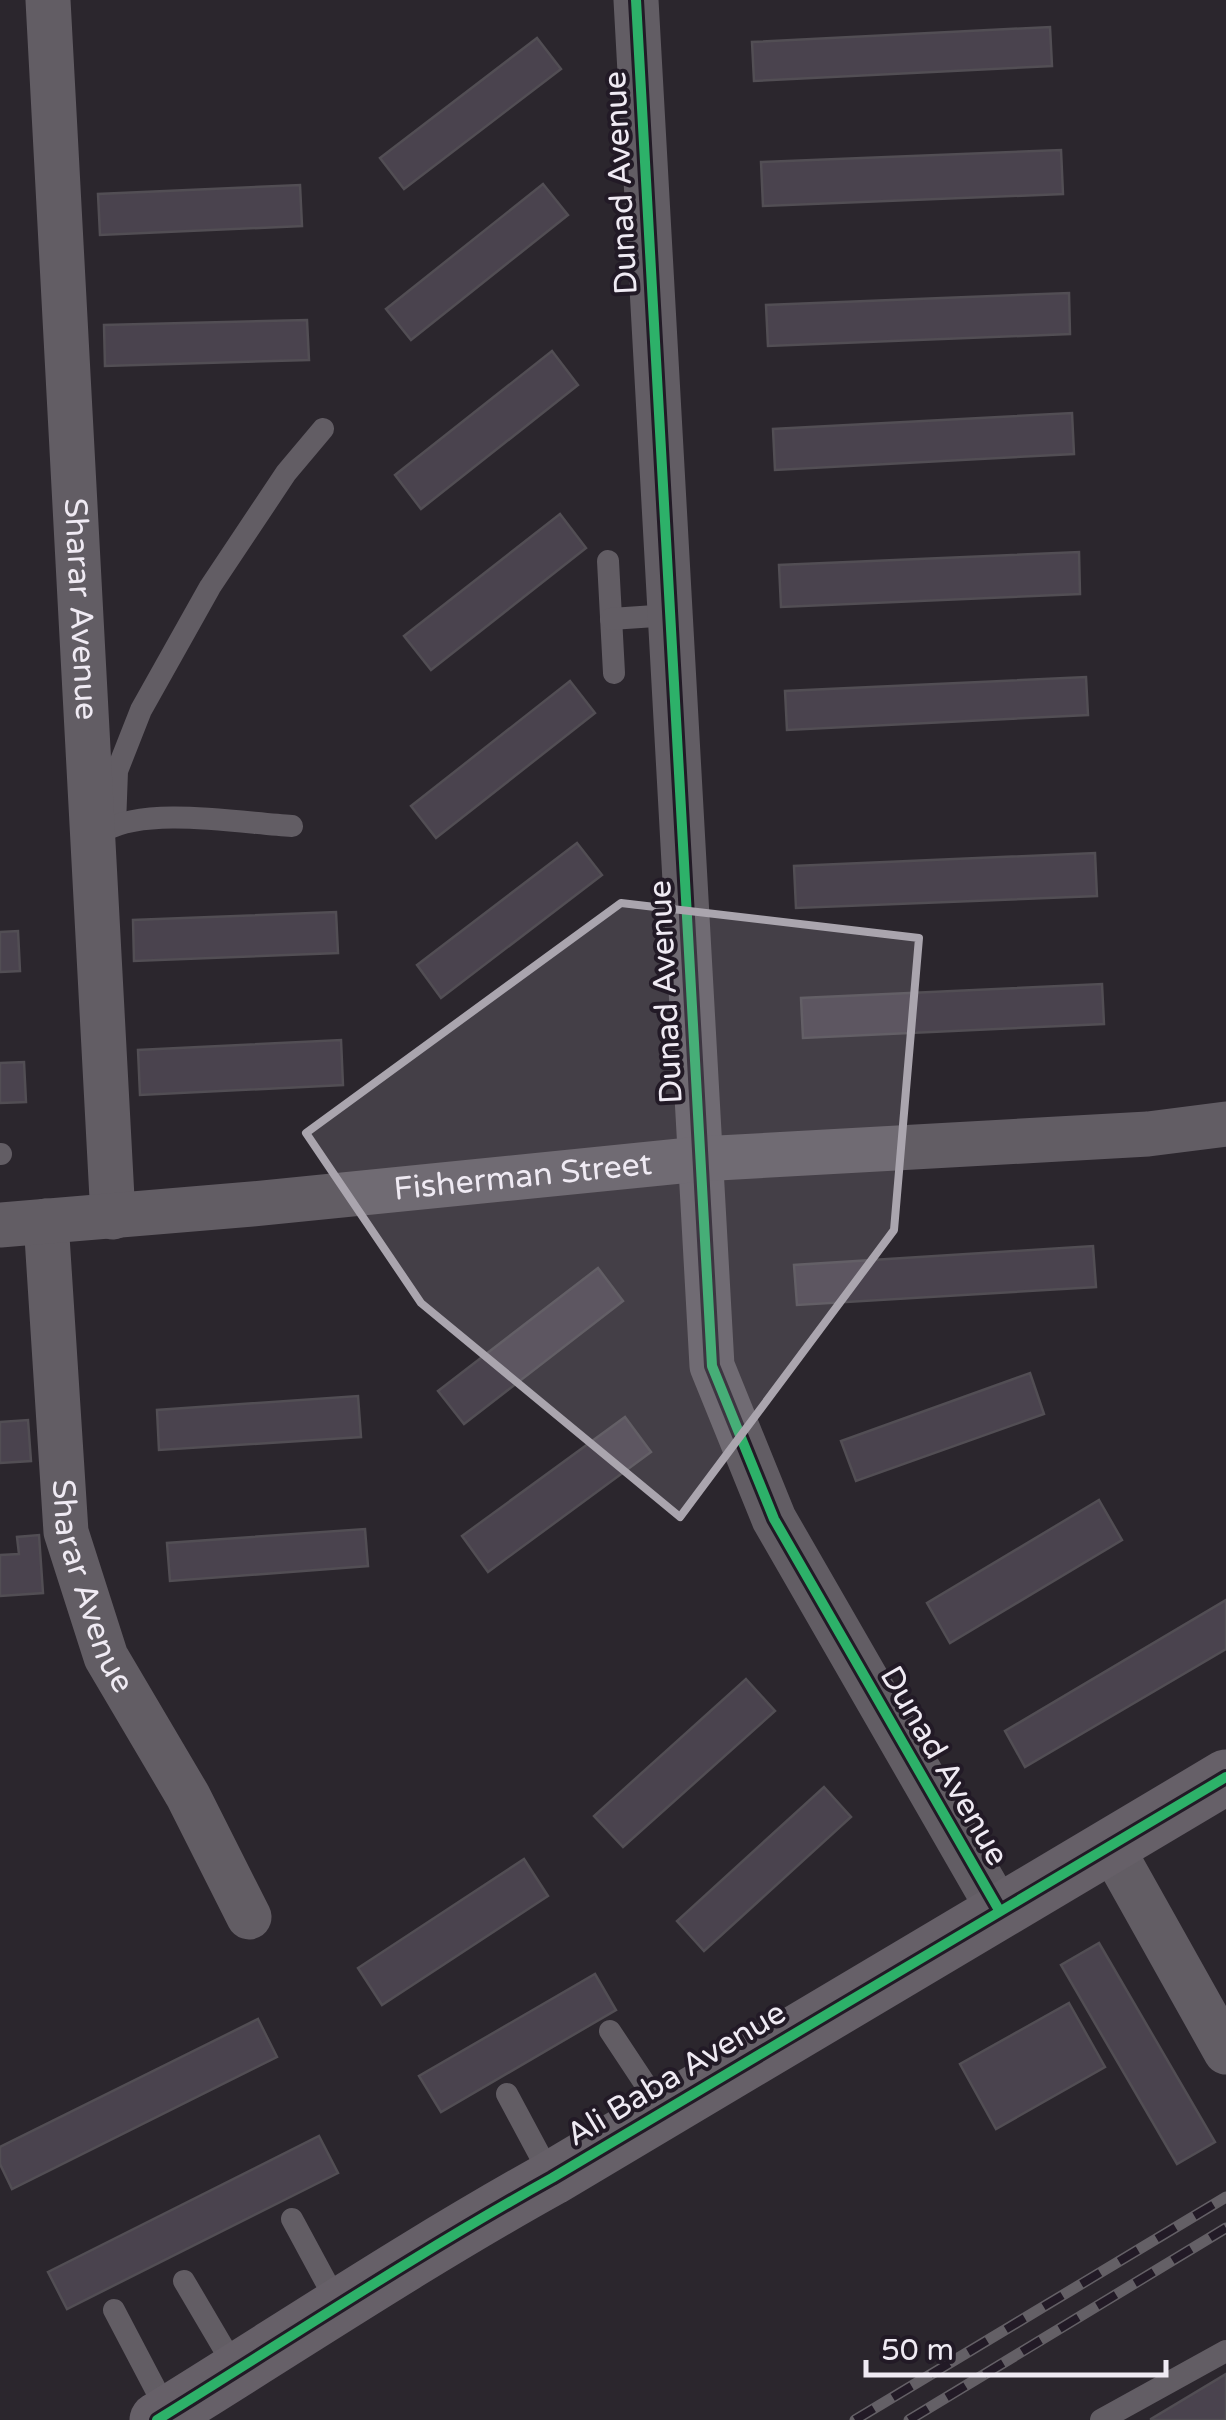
<svg xmlns="http://www.w3.org/2000/svg" width="1226" height="2420" font-family="'Varela Round',sans-serif">
<style>
.building{fill:#4a434e;stroke:#524e54;stroke-width:2.5}
.lines{fill:none;stroke-linecap:round;stroke-linejoin:round}
.lane{stroke:#625d64;stroke-width:22}
.street{stroke:#625d64;stroke-width:45}
.secondary{stroke:#666068;stroke-width:55}
.rail-casing{stroke:#646066;stroke-width:11}
.rail{stroke:#221a26;stroke-width:8;stroke-dasharray:22;stroke-linecap:butt}
.cycleway-casing{stroke:#221a26;stroke-width:16}
.cycleway{stroke:#2db169;stroke-width:10}
.marked{fill:#aaa5ae;fill-opacity:0.2;stroke:#aaa5ae;stroke-width:8;stroke-linejoin:round}
.labels{text-anchor:middle;dominant-baseline:central;stroke-width:8;stroke-linejoin:round;paint-order:stroke}
.street-label{font-size:32px;fill:#efeaf3;stroke:#221a26}
</style>
<rect width="100%" height="100%" fill="#2b262d"/>
<g class="building">
<path d="M1050 27 1052 66 754 81 752 42Z"/>
<path d="M537 38 561 69 404 189 380 158Z"/>
<path d="M1061 150 1063 194 763 206 761 162Z"/>
<path d="M543 184 568 215 411 340 386 309Z"/>
<path d="M300 185 302 226 100 235 98 194Z"/>
<path d="M1069 293 1070 334 768 346 766 305Z"/>
<path d="M307 320 309 360 105 366 104 325Z"/>
<path d="M552 351 578 385 421 509 395 475Z"/>
<path d="M1072 413 1074 454 775 470 773 429Z"/>
<path d="M560 514 586 548 431 670 404 636Z"/>
<path d="M1079 552 1080 594 781 607 779 565Z"/>
<path d="M1086 677 1088 715 787 730 785 691Z"/>
<path d="M570 681 595 713 436 838 411 806Z"/>
<path d="M577 843 602 875 441 998 417 965Z"/>
<path d="M1095 853 1097 896 796 908 794 866Z"/>
<path d="M336 912 338 953 134 961 133 920Z"/>
<path d="M18 931 20 971 0 972V932Z"/>
<path d="M1102 984 1104 1024 803 1038 801 998Z"/>
<path d="M341 1040 343 1085 140 1095 138 1050Z"/>
<path d="M24 1062 26 1102 0 1103V1063Z"/>
<path d="M1093 1246 1096 1287 797 1305 794 1265Z"/>
<path d="M598 1268 623 1301 464 1424 438 1391Z"/>
<path d="M1030 1373 1044 1414 856 1481 841 1441Z"/>
<path d="M358 1396 361 1437 159 1450 157 1410Z"/>
<path d="M625 1417 651 1452 488 1572 462 1536Z"/>
<path d="M28 1420 31 1461 0 1463V1422Z"/>
<path d="M1099 1500 1122 1540 950 1643 927 1603Z"/>
<path d="M365 1529 368 1566 170 1581 167 1543Z"/>
<path d="M39 1535 43 1593 0 1596V1555L19 1554 17 1537Z"/>
<path d="M1226 1600V1649L1025 1767 1005 1731Z"/>
<path d="M746 1679 775 1711 623 1847 594 1816Z"/>
<path d="M824 1787 851 1817 704 1951 677 1921Z"/>
<path d="M524 1859 548 1896 382 2005 358 1968Z"/>
<path d="M1099 1943 1215 2142 1177 2164 1061 1965Z"/>
<path d="M595 1974 616 2010 441 2112 419 2076Z"/>
<path d="M1069 2003 1105 2067 996 2129 960 2064Z"/>
<path d="M258 2019 277 2057 12 2189 0 2164V2147Z"/>
<path d="M319 2136 338 2173 67 2309 48 2272Z"/>
<path d="M1226 2374V2420H1151V2419Z"/>
</g>
<g class="lines">
<g class="lane">
<path d="M608 561 614 673"/>
<path d="M611 619 670 615"/>
<path d="M115 825 117 771 141 710 210 587 286 473 323 429"/>
<path d="M104 831C147 806 240 823 292 826"/>
<path d="M0 1154H1"/>
<path d="M610 2031 663 2111"/>
<path d="M507 2094 552 2178"/>
<path d="M292 2219 340 2308"/>
<path d="M184 2281 237 2371"/>
<path d="M114 2310 168 2413"/>
<path d="M1101 2420 1226 2351"/>
</g>
<g class="street">
<path id="s1" d="M48 0 113 1217"/>
<path d="M636 0 712 1366 774 1519 999 1910"/>
<path id="s2" d="M46 1221 66 1532 106 1657 188 1796 249 1917"/>
<path id="s3" d="M0 1225 252 1204 700 1159 1148 1134 1226 1124"/>
<path d="M1110 1845 1226 2052"/>
</g>
<path class="secondary" d="M157 2420C288 2339 417 2253 552 2178L1226 1777"/>
<defs>
<g id="rail">
<path d="M855 2420 1226 2197"/>
<path d="M909 2420 1226 2228"/>
</g>
</defs>
<use href="#rail" class="rail-casing"/>
<use href="#rail" class="rail"/>
<defs>
<g id="cycleway">
<path d="M636 0 712 1366 774 1519 999 1910"/>
<path d="M157 2420C288 2339 417 2253 552 2178L1226 1777"/>
</g>
</defs>
<use href="#cycleway" class="cycleway-casing"/>
<use href="#cycleway" class="cycleway"/>
</g>
<path class="marked" d="M621 903 919 938 894 1230 680 1517 421 1303 306 1133Z"/>
<g class="labels">
<g class="street-label">
<text transform="translate(621 183) rotate(-93)">Dunad Avenue</text>
<text stroke="none"><textPath href="#s1" startOffset="610">Sharar Avenue</textPath></text>
<text transform="translate(666 992) rotate(-93)">Dunad Avenue</text>
<text stroke="none"><textPath href="#s3" startOffset="525">Fisherman Street</textPath></text>
<text stroke="none"><textPath href="#s2" startOffset="370">Sharar Avenue</textPath></text>
<text transform="translate(944 1766) rotate(60)">Dunad Avenue</text>
<text transform="translate(676 2074) rotate(-31)">Ali Baba Avenue</text>
</g>
</g>
<path d="M866 2360v15h300v-15" fill="none" stroke="#efeaf3" stroke-width="5"/>
<text x="881" y="2360" font-size="30" fill="#efeaf3" stroke="#221a26" stroke-width="8" paint-order="stroke">50 m</text>
</svg>
